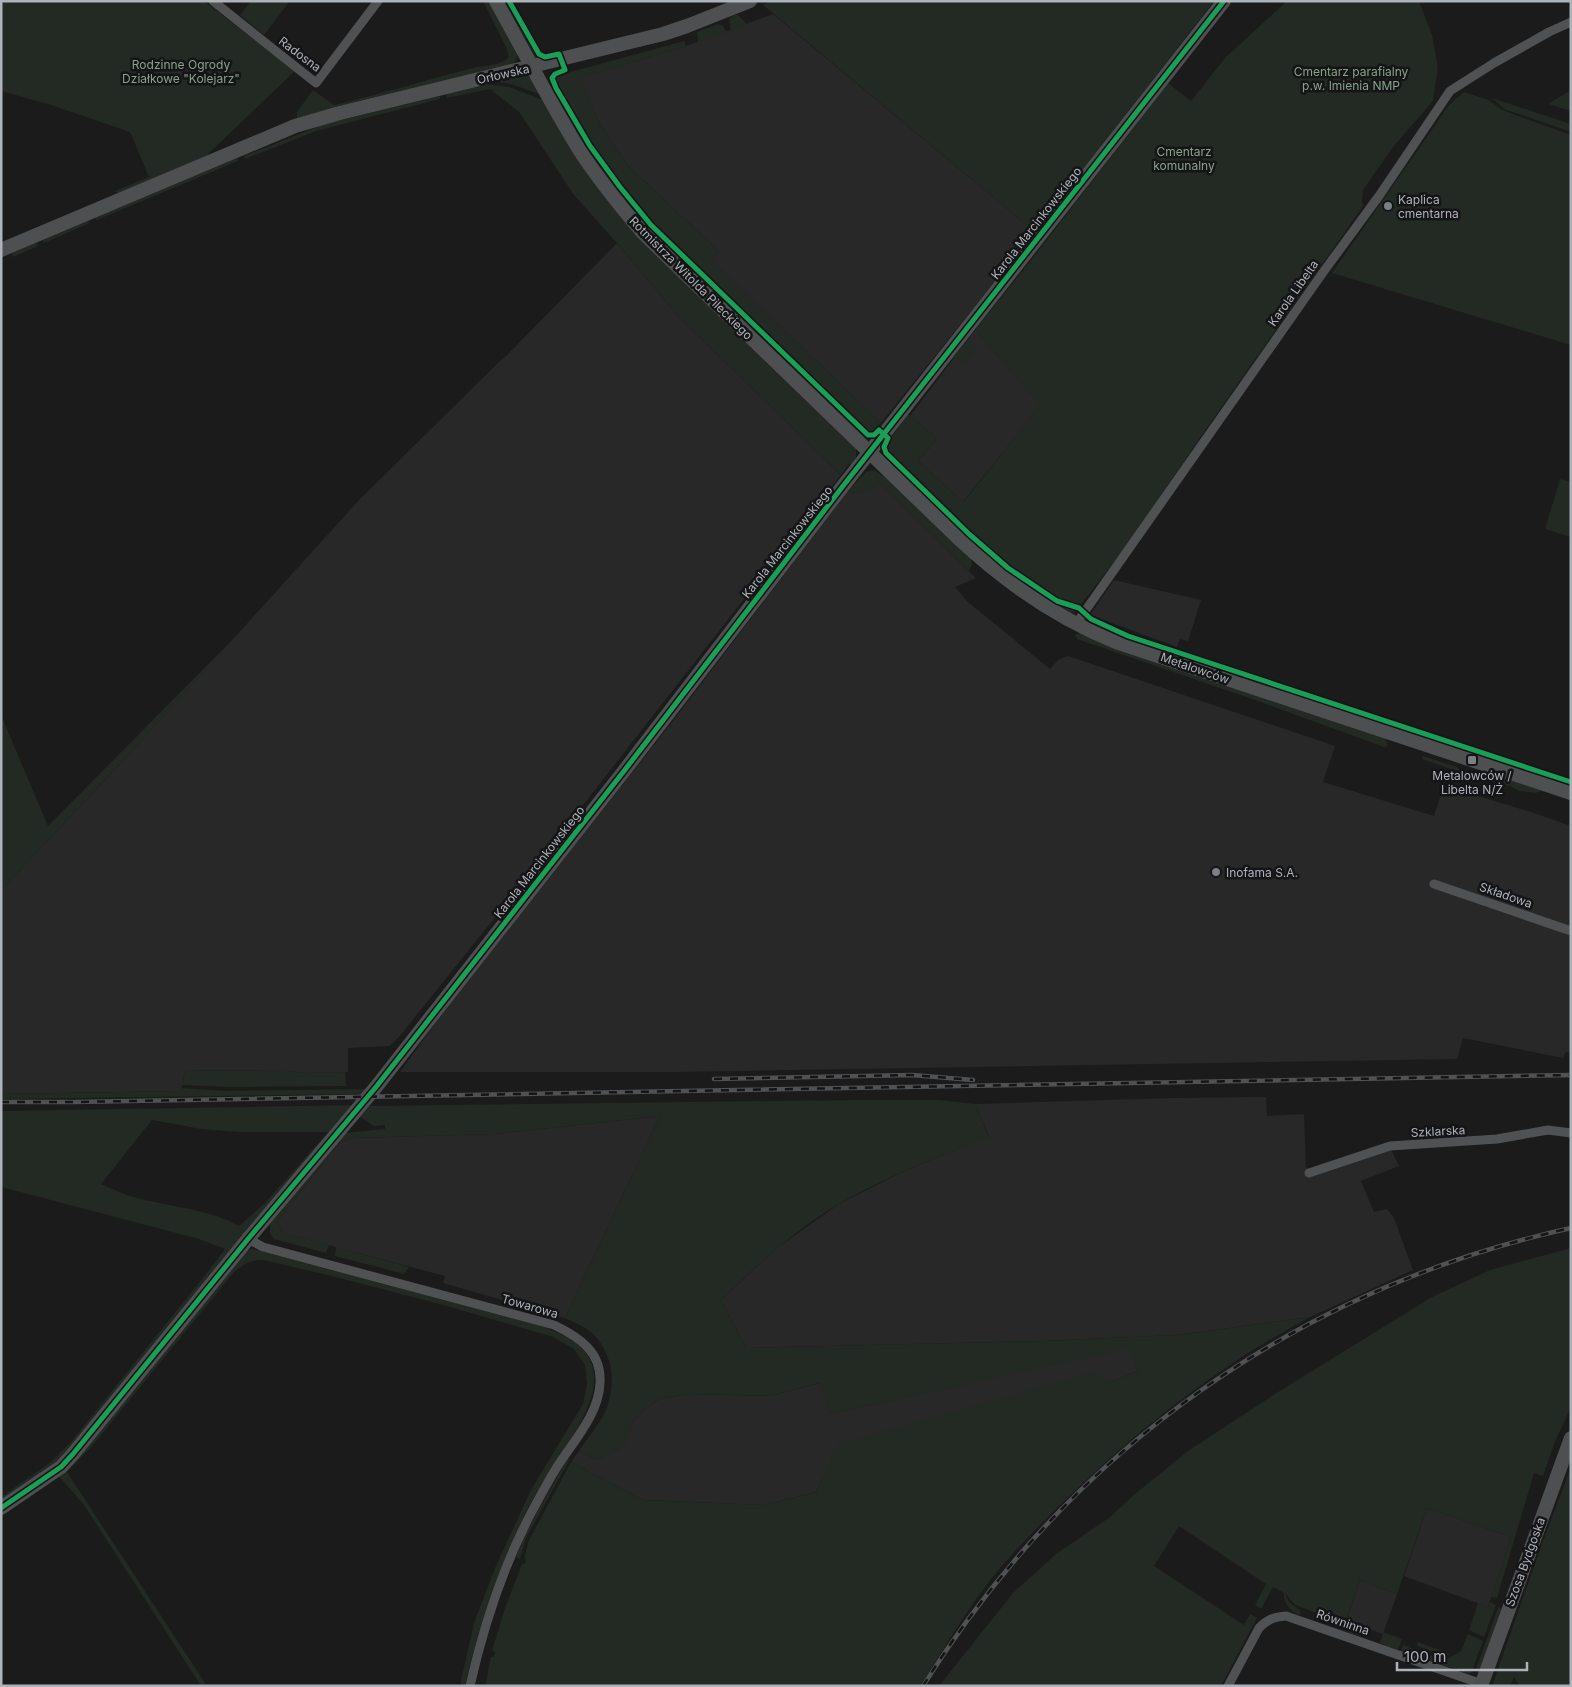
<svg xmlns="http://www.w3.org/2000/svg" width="1572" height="1687" font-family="Inter,sans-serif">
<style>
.built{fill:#282829}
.green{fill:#232923;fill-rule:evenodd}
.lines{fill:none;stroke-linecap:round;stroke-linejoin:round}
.street{stroke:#505153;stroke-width:9}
.secondary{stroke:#4e4f50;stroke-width:14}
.rail-casing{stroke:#505152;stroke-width:4.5}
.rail{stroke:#151517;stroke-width:2.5;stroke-dasharray:8;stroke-linecap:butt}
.cycleway-casing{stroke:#151517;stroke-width:8}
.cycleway{stroke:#1a9f57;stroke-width:5}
.poi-dot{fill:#7b7e82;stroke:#151517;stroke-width:2}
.labels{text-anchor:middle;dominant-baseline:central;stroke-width:5;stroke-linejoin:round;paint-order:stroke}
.street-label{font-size:12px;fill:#aeb3b9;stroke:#151517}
.park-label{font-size:12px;fill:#89a288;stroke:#151517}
.poi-label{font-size:12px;fill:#aeb3b9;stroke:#151517;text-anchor:start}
</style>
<rect width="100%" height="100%" fill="#1b1b1b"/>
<g class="built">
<path d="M773 14 1035 232 881 423 711 260 719 251 627 165 600 124 579 78 686 46Z"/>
<path d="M617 243 678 316 841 475 505 905 399 1037 389 1046 348 1048V1072L304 1073 288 1071 185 1070 181 1091 1 1094V890L122 762 359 500 500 361 507 355Z"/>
<path d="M975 330 1041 405 963 502 918 461 936 440 935 437 910 416Z"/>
<path d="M880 483 976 578 955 587 968 602 1050 669 1058 660 1068 656 1335 746 1323 782 1434 816 1443 789 1466 797 1468 793 1531 812 1571 826V1052H1566L1563 1058 1463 1038 1457 1059 673 1072H400L450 1003 669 726 848 491 854 493Z"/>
<path d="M1114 580 1201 600 1188 641 1180 639 1177 647 1090 615Z"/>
<path d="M1266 1097 1267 1116 1304 1114 1306 1168 1309 1169V1176L1330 1171 1391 1149 1399 1166 1361 1181 1374 1212 1387 1209 1394 1218 1413 1270 1310 1317 1177 1335 1042 1341 746 1348 721 1300 777 1248 839 1204 902 1172 989 1136 975 1104 1172 1098Z"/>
<path d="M660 1116 565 1318 443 1283 445 1276 282 1233 278 1220 339 1143 352 1138 494 1134Z"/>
<path d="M1129 1347 1138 1371 1107 1383 839 1444 816 1492 765 1505 643 1500 571 1462 579 1451 597 1460 625 1446 631 1424 644 1410 659 1399 689 1394 770 1396 820 1383 830 1414Z"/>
<path d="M1427 1508 1511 1537 1488 1607 1404 1576Z"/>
<path d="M1360 1580 1397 1594 1383 1634 1346 1621Z"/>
</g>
<g class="green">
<path d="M1 1H204L295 71 209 153 208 158 120 196 115 191 149 177 130 132 51 105 1 91Z"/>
<path d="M251 1H290L264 35 240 15Z"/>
<path d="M483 1H491L518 53 517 58 514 64 297 119V112L313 90 334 105C381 94 427 80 473 68 485 65 501 66 509 57L506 47Z"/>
<path d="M502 1H507L536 55 540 58 539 60 534 57Z"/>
<path d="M770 1H1214L1035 232 763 5Z"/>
<path d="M1287 1H1419L1432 35 1438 68 1433 101 1393 147 1363 190 1362 203 1364 205 1213 419 1126 546 1080 606 1058 599 1009 566 986 547 890 454 887 450 886 445 908 414 935 437 936 440 918 461 963 502 971 493 1040 405 975 330 1035 255 1168 83 1191 101 1226 57Z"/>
<path d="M734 15H738L748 25 731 31 729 19Z"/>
<path d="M718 24 722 25 727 32 698 42 697 32Z"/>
<path d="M684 41 686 46 580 78 600 124 627 165 719 251 712 260 881 423 874 431 869 432 866 430 652 223C615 179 581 132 556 80V76Z"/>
<path d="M522 73 531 78 540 93 539 94 511 84 490 81Z"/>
<path d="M489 84 509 87 541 99 543 98 582 163 856 447V458L852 466 849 464 841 475 678 316 617 243 574 195 519 112 490 89 447 98 446 94Z"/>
<path d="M1571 90V111L1548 104Z"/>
<path d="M555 92 587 146 617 188 649 227 865 436 871 438 865 439 646 230 614 191 552 94Z"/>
<path d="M1464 92 1489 100 1502 110 1571 135V345L1332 273 1449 105Z"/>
<path d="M440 96V99L316 131 245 159 244 156 325 124Z"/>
<path d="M1492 98 1571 124V132L1504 109Z"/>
<path d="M237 158 238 161 97 220 95 218Z"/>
<path d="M88 221 90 223 44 243 43 240Z"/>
<path d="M36 243 38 246 13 257 12 253Z"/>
<path d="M969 338 976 349 974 354 963 364 954 357Z"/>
<path d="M896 466 968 535 1007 569 1056 603 1078 611 1069 613 1005 572 893 468Z"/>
<path d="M874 470 883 476 888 477 971 557 972 564 969 571 880 483C869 490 860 496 848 491L866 472Z"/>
<path d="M1560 479 1571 482V537L1545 529Z"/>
<path d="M244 628 122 762 1 890V715L48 826Z"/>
<path d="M1080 632 1385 738 1388 746 1384 747 1252 699 1077 639 1075 635Z"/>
<path d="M1432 738 1571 784V787L1429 739Z"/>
<path d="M1423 756 1457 767V768L1478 775 1479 771 1502 775 1543 790 1536 793 1519 791 1510 786 1477 778 1422 759Z"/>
<path d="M185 1070 288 1071 304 1073 345 1072 346 1086 228 1087 182 1085Z"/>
<path d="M182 1088 227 1091 368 1089 364 1094 1 1099V1094L181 1091Z"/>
<path d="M855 1100H939L975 1104 989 1137C939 1157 886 1176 839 1204 795 1229 758 1265 721 1300L746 1348 1042 1341 1177 1335 1310 1317C1285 1331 1260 1345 1236 1361 1180 1398 1128 1440 1080 1486 1049 1515 1018 1546 991 1579 965 1613 943 1650 920 1686H485L491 1657H494L495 1652 492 1651 505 1608 522 1564H525L526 1560 524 1559 529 1540 571 1462 643 1500 765 1505 816 1492 838 1444 1096 1372 1107 1383 1138 1371 1129 1348 830 1414 819 1383 770 1396 689 1394 659 1399 644 1410 631 1424 626 1446 597 1460 579 1451C587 1439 598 1426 605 1412 616 1388 614 1356 595 1336 587 1327 575 1323 565 1318L660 1116 494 1134 352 1138 339 1143 278 1220 282 1233 329 1245 326 1253 274 1239 270 1234V1224L343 1133 385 1129V1125L374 1126 360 1117 367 1106Z"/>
<path d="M355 1105 70 1452 1 1503V1497L51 1462 70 1443 203 1278 225 1249 199 1239 1 1187V1111ZM152 1120 201 1129 239 1132H328L265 1203 239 1226C207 1208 168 1207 134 1197 123 1194 112 1189 101 1184Z"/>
<path d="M336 1247 409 1267 404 1274 335 1256Z"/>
<path d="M1571 1248V1407L1555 1442 1543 1476 1534 1473 1497 1598 1491 1597 1511 1537 1427 1508 1397 1594 1360 1580 1346 1620 1363 1627 1359 1636 1343 1630 1345 1623 1295 1605 1285 1593 1289 1602 1301 1611 1300 1615C1290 1611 1283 1603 1284 1593L1273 1587 1261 1609 1255 1605 1266 1584 1179 1526 1154 1566 1244 1625 1250 1614 1257 1618 1221 1686H939L1013 1593 1056 1554 1110 1517 1135 1494 1188 1451 1278 1392 1432 1297 1490 1270Z"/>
<path d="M253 1249 541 1326C565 1335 592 1346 594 1375 597 1410 556 1460 538 1490 530 1504 522 1519 516 1534 494 1583 477 1633 465 1686H460L474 1623 495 1568 531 1490 583 1404 587 1385 585 1365 574 1349 553 1337 447 1306 336 1277 263 1260C250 1260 244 1264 234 1272L92 1446 67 1472 207 1686H201L84 1505 57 1474 243 1251Z"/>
<path d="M570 1459 526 1538 520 1559 516 1557C529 1523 549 1492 567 1460Z"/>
<path d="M1571 1467V1686H1520L1514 1677 1510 1686H1492L1543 1541Z"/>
<path d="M1490 1602 1496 1605 1484 1637 1469 1630 1478 1603 1488 1607Z"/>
<path d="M1499 1605 1501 1610 1481 1667 1475 1672Z"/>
<path d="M1383 1632 1402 1639 1398 1650 1380 1643Z"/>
<path d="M1468 1634 1483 1641 1471 1673 1468 1674 1401 1651 1403 1645 1444 1661 1461 1651Z"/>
<path d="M1418 1642 1450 1654 1444 1656 1417 1646Z"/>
</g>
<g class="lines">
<g class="street">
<path d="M213 1 316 83 378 1"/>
<path d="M1076 624 1324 271 1379 196 1450 91 1494 63 1549 32 1571 22"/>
<path d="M1434 884 1571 931"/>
<path d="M1309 1173 1390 1146 1497 1139 1548 1130 1571 1133"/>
<path d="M248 1239 263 1247 554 1325C579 1337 602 1352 600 1383 599 1414 573 1442 557 1467 547 1483 538 1500 529 1517 502 1570 483 1628 470 1686"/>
<path d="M1228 1686 1259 1628C1268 1619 1274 1617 1286 1616L1482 1684"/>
</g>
<g class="secondary">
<path d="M496 1C524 51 550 103 580 151 599 180 621 207 643 233L958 538C1005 582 1056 618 1116 642L1571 793"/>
<path d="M1 250 295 126 340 113 663 34 687 26 750 1"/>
<path d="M1 1508 61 1467 73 1454 248 1239 376 1087 624 771 843 486 1224 1"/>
<path d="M1481 1686 1571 1438"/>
</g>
<defs>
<g id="rail">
<path d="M714 1079 912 1075 973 1080"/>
<path d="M1 1102H75L1571 1075"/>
<path d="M923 1686C1070 1450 1299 1288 1571 1228"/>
</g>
</defs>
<use href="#rail" class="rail-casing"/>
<use href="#rail" class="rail"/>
<defs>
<g id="cycleway">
<path d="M509 1 539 54 545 57 559 54 565 70 555 74 552 78 556 88 590 146 620 187 651 225 868 435H874L879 430 888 438 884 447 886 453 969 534 1008 568 1057 601 1079 608 1091 619 1128 636 1571 782"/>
<path d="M1 1508 61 1467 73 1454 248 1239 376 1087 624 771 843 486 1224 1"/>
</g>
</defs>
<use href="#cycleway" class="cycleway-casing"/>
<use href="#cycleway" class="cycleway"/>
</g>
<g class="poi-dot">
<circle cx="1388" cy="206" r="5"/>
<rect x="1467" y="755" width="10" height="10" rx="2.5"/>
<circle cx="1216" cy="872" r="5"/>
</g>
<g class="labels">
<g class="street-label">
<text transform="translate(300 54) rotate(37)">Radosna</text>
<text transform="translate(503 74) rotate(-13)">Orłowska</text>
<text transform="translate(1036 223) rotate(-52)">Karola Marcinkowskiego</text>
<text transform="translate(691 278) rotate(45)">Rotmistrza Witolda Pileckiego</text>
<text transform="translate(1293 293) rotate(-55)">Karola Libelta</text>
<text transform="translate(787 542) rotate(-52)">Karola Marcinkowskiego</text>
<text transform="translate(1195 668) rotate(19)">Metalowców</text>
<text transform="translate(539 862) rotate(-52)">Karola Marcinkowskiego</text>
<text transform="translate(1506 895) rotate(19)">Składowa</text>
<text transform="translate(1438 1131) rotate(-3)">Szklarska</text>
<text transform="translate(530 1306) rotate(16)">Towarowa</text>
<text transform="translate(1525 1562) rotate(-70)">Szosa Bydgoska</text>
<text transform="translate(1343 1622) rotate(19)">Równinna</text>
</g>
<g class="park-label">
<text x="181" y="64">Rodzinne Ogrody<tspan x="181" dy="14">Działkowe "Kolejarz"</tspan></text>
<text x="1351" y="71">Cmentarz parafialny<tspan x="1351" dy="14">p.w. Imienia NMP</tspan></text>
<text x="1184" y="151">Cmentarz<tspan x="1184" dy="14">komunalny</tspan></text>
</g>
<g class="poi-label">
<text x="1398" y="199">Kaplica<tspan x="1398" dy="14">cmentarna</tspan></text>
<text x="1472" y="775" text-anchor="middle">Metalowców /<tspan x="1472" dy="14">Libelta N/Ż</tspan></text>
<text x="1226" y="872">Inofama S.A.</text>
</g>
</g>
<rect width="1572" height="1687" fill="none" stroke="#aeb3b9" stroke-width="5"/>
<path d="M1397 1662v8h130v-8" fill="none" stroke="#aeb3b9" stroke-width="2.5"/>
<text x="1404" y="1662" font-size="15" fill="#aeb3b9" stroke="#151517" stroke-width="4" paint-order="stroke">100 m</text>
</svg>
